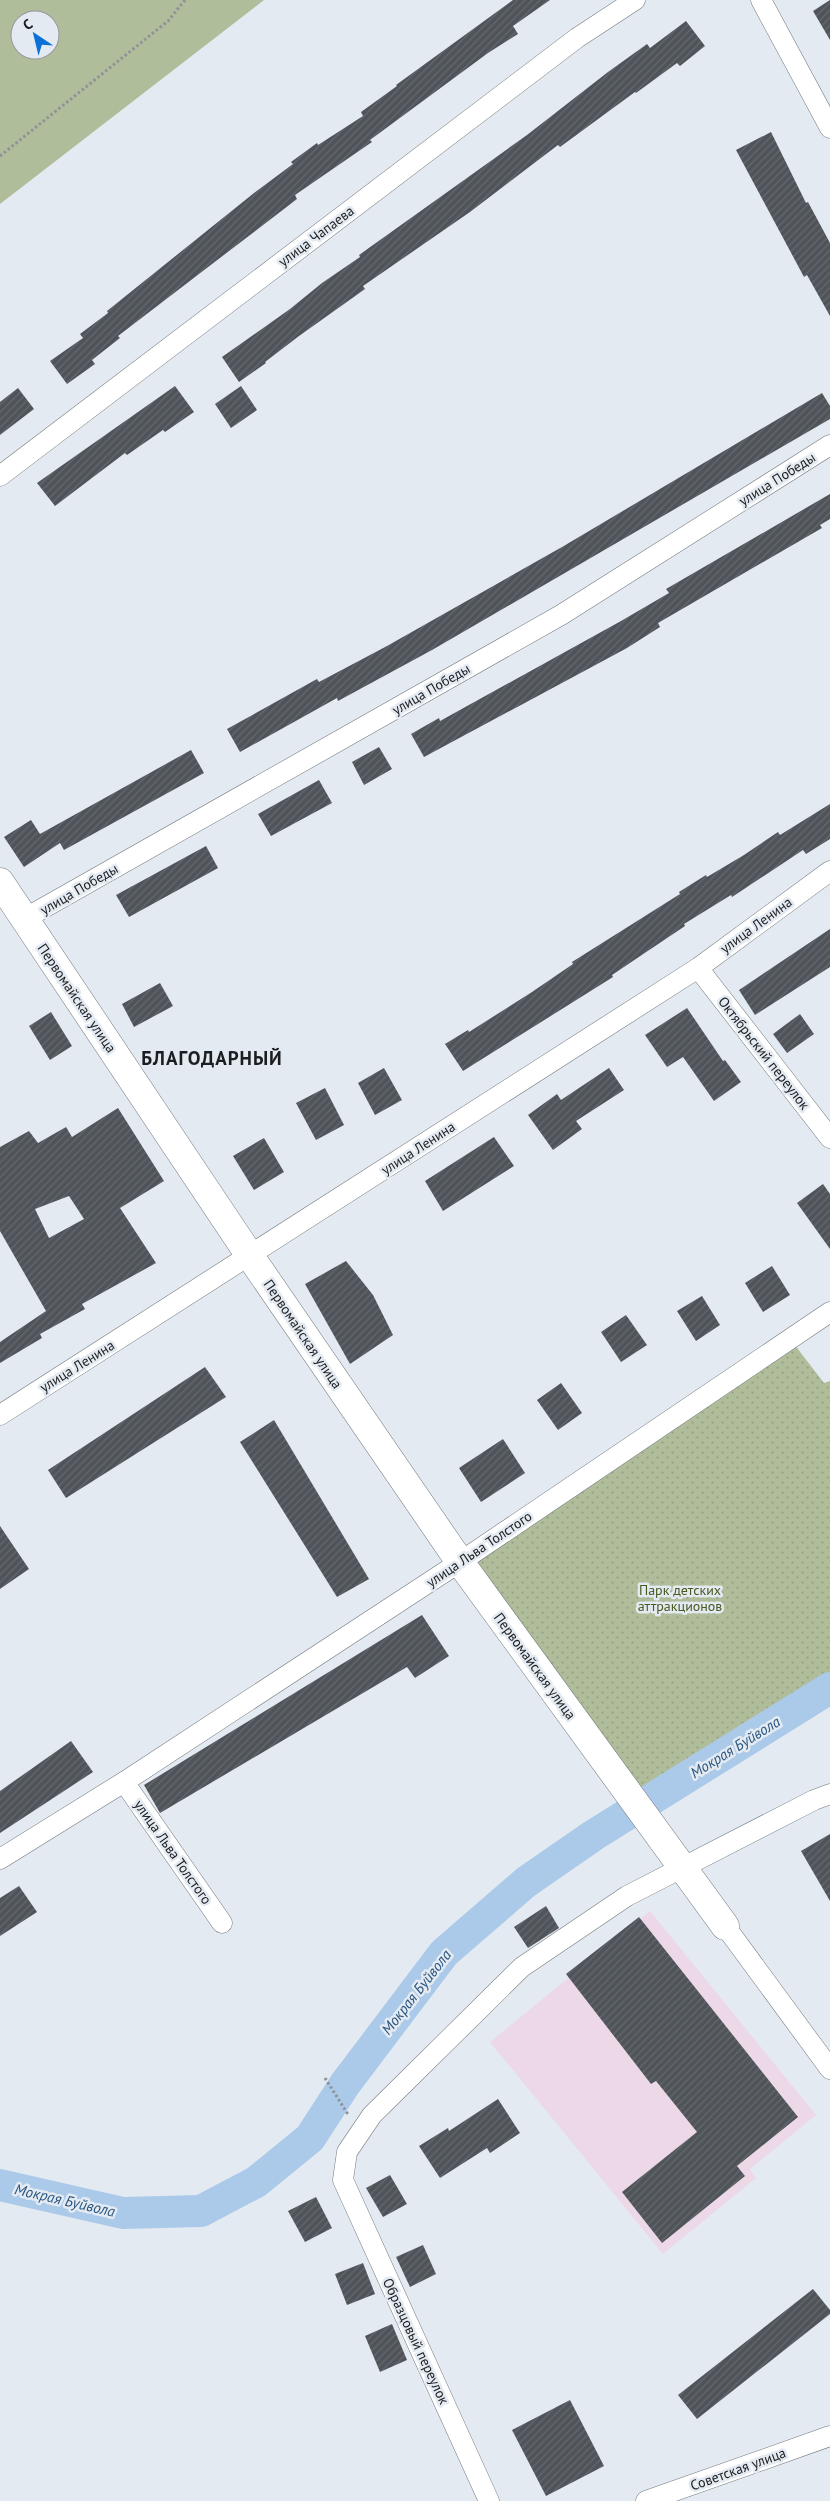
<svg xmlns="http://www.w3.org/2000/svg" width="830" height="2501" font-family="'PT Sans',sans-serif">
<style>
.commercial{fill:#edd8e7}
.grass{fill:#b0bd9a;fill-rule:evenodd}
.park{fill:url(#park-dots)}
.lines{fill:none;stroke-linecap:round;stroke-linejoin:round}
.river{stroke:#abcaea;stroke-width:32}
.building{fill:url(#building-hatch);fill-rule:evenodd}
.minor-casing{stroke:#72787d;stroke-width:21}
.secondary-casing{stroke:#72787d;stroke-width:29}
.path{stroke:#8f9398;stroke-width:3;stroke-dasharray:2.5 2.5;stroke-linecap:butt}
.minor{stroke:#fff;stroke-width:20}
.secondary{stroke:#fff;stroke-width:28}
.labels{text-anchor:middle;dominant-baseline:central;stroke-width:5;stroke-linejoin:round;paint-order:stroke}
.street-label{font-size:14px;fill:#1b1d20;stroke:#e4eaf1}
.park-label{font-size:14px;fill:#485a20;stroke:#e4eaf1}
.water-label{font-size:15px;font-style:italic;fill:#295580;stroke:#e4eaf1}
.district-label{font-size:19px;font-weight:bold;letter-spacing:1px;fill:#1b1d20;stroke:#e4eaf1}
</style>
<defs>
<pattern id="park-dots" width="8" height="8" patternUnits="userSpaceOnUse" patternTransform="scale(1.25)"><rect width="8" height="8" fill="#b0bd9a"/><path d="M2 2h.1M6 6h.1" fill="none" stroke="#97a284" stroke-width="1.8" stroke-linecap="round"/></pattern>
<pattern id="building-hatch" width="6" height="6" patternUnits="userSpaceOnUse" patternTransform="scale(1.25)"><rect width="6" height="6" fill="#4f545a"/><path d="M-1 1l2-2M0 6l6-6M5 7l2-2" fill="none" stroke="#65696e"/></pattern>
</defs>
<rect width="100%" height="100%" fill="#e4eaf1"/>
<path class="commercial" d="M650 1911 816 2115 750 2169 756 2178 663 2254 490 2042Z"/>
<path class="grass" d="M0 0H264L0 204ZM20 20H50V50H20Z"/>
<path class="park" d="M794 1344 824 1383 830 1381V1677L645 1795 469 1564Z"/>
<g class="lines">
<path class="river" d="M0 2185 123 2213 201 2211 256 2182 310 2138 345 2084 444 1953 526 1882 594 1835 830 1688"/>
</g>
<g class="building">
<path d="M513 0H550L513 26 518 34 488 53 370 140 372 142 295 195 297 199 118 336 120 338 92 360 95 364 67 384 50 361 83 338 80 334 108 313 107 311 254 193 293 164 291 162 317 143 318 145 363 116 361 112 397 86 396 85Z"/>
<path d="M830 0V40L813 11Z"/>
<path d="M686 21 705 46 680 66 677 63 636 93 635 92 560 147 558 145 470 212 363 286 365 289 299 336 265 362 266 363 239 382 222 357 290 309 322 283 360 257 359 255 527 135 608 72 647 44 650 48Z"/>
<path d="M771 132 806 203 808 202 830 243V316L807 275 804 277 736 150Z"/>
<path d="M175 386 194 412 165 432 163 430 127 455 125 453 55 506 37 483Z"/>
<path d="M241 386 257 410 231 428 215 404Z"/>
<path d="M18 388 34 409 0 435V402Z"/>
<path d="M822 393 830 406V419L432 650 338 701 337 698 240 752 227 729 317 679 319 682 387 646 562 547Z"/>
<path d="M830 494V519L820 525 822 528 658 623 660 627 627 648 424 757 411 734 439 718 440 721 621 621 669 593 666 589Z"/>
<path d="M379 747 392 769 364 785 352 762Z"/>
<path d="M191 750 204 773 64 850 60 843 24 867 4 837 31 820 40 834Z"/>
<path d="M319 780 332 803 271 836 258 814Z"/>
<path d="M830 804V839L806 854 803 850 732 897 731 895 684 924 685 926 612 975 613 977 463 1071 445 1044 468 1030 469 1032 532 992 573 964 572 962 680 894 679 892 706 875 707 877 744 855 778 832 780 835Z"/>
<path d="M206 846 218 868 129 917 116 895Z"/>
<path d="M830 929V967L755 1015 739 990Z"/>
<path d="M160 983 173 1006 134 1027 122 1004Z"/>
<path d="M687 1008 723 1061 725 1060 741 1082 714 1101 683 1057 667 1067 645 1035Z"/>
<path d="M51 1012 72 1046 50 1060 29 1026Z"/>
<path d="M800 1014 814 1034 787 1053 773 1034Z"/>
<path d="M384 1068 402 1100 375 1115 358 1083Z"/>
<path d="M609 1068 624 1090 576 1121 582 1129 553 1150 528 1115 557 1094 561 1100Z"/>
<path d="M325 1088 344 1125 316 1140 296 1103Z"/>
<path d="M118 1108 164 1181 120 1208 156 1263 82 1304 85 1309 40 1334 42 1338 0 1363V1342L46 1311 0 1231V1147L29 1131 38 1143 66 1127 72 1137ZM69 1196 84 1219 49 1238 35 1209Z"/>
<path d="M494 1137 514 1166 443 1211 425 1181Z"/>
<path d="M264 1138 284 1172 254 1190 233 1156Z"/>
<path d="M823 1184 830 1194V1249L797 1203Z"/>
<path d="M346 1261 373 1295 393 1335 350 1364 305 1284Z"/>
<path d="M772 1266 790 1295 763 1312 745 1283Z"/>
<path d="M702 1296 720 1325 696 1341 677 1311Z"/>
<path d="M626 1315 647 1345 621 1362 601 1332Z"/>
<path d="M205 1367 226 1397 66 1498 48 1470Z"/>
<path d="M561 1383 582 1413 558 1430 537 1400Z"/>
<path d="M274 1420 369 1579 337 1597 240 1442Z"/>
<path d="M503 1439 525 1473 481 1502 459 1468Z"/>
<path d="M0 1526 29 1569 0 1589Z"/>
<path d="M422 1615 449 1656 415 1678 407 1667 160 1813 144 1785Z"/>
<path d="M71 1741 93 1772 0 1833V1791Z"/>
<path d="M830 1834V1901L801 1851Z"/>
<path d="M19 1886 37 1912 0 1936V1898Z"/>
<path d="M546 1906 559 1928 528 1948 514 1927Z"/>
<path d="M639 1917 798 2117 737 2166 745 2176 662 2243 622 2192 697 2132 656 2081 651 2084 566 1974Z"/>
<path d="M498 2099 520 2133 490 2153 487 2148 440 2178 419 2146 448 2128 449 2131Z"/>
<path d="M390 2175 407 2204 383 2217 366 2188Z"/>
<path d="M316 2197 332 2228 305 2242 288 2211Z"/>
<path d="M423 2245 436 2274 410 2287 396 2257Z"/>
<path d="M363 2263 375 2294 347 2305 335 2274Z"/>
<path d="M813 2289 830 2310V2314L697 2419 678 2395Z"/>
<path d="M392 2324 407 2360 380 2372 365 2336Z"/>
<path d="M570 2400 604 2466 546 2496 512 2430Z"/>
</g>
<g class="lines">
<defs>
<g id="minor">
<path d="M761 0 830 128"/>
<path d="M0 476 577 38 635 0"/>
<path d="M24 919 561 615 830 445"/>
<path d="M698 968 830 1138"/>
<path d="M0 1415 698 968 830 871"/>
<path d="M124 1782 460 1562 830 1312"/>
<path d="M0 1859 124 1782 222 1923"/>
<path d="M725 1926 830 2069"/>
<path d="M489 2501 343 2180 347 2152 372 2115 522 1967 627 1896 814 1800 830 1794"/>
<path d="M646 2501 830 2436"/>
</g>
<path id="secondary" d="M0 882 250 1256 460 1562 725 1926"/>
</defs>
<use href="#minor" class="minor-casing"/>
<use href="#secondary" class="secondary-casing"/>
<g class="path">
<path d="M0 156 168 21 185 0"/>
<path d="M325 2078 349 2116"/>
</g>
<use href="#minor" class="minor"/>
<use href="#secondary" class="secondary"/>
</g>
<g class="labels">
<g class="street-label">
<text transform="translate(316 236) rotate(-37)">улица Чапаева</text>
<text transform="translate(777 479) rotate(-32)">улица Победы</text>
<text transform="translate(431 689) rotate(-30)">улица Победы</text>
<text transform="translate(79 889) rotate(-30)">улица Победы</text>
<text transform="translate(756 925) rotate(-36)">улица Ленина</text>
<text transform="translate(77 998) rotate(56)">Первомайская улица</text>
<text transform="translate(764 1053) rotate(52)">Октябрьский переулок</text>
<text transform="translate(418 1148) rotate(-33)">улица Ленина</text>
<text transform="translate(303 1334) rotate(56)">Первомайская улица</text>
<text transform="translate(77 1366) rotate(-32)">улица Ленина</text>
<text transform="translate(479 1549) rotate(-34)">улица Льва Толстого</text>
<text transform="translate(535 1666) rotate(54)">Первомайская улица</text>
<text transform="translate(173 1852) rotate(55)">улица Льва Толстого</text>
<text transform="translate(416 2341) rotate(65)">Образцовый переулок</text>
<text transform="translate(738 2469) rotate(-20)">Советская улица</text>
</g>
<g class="park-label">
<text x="680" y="1590">Парк детских<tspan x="680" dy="16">аттракционов</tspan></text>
</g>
<g class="water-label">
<text transform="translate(735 1747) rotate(-32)">Мокрая Буйвола</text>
<text transform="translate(416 1992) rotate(-52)">Мокрая Буйвола</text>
<text transform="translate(65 2200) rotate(13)">Мокрая Буйвола</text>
</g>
<g class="district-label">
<text x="212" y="1058">БЛАГОДАРНЫЙ</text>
</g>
</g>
<g transform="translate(35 35) rotate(325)"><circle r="24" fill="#e4eaf1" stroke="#94989d"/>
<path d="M0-4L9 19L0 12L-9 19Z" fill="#0b70d8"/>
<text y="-8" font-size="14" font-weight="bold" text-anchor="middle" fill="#1b1d20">С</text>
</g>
</svg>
